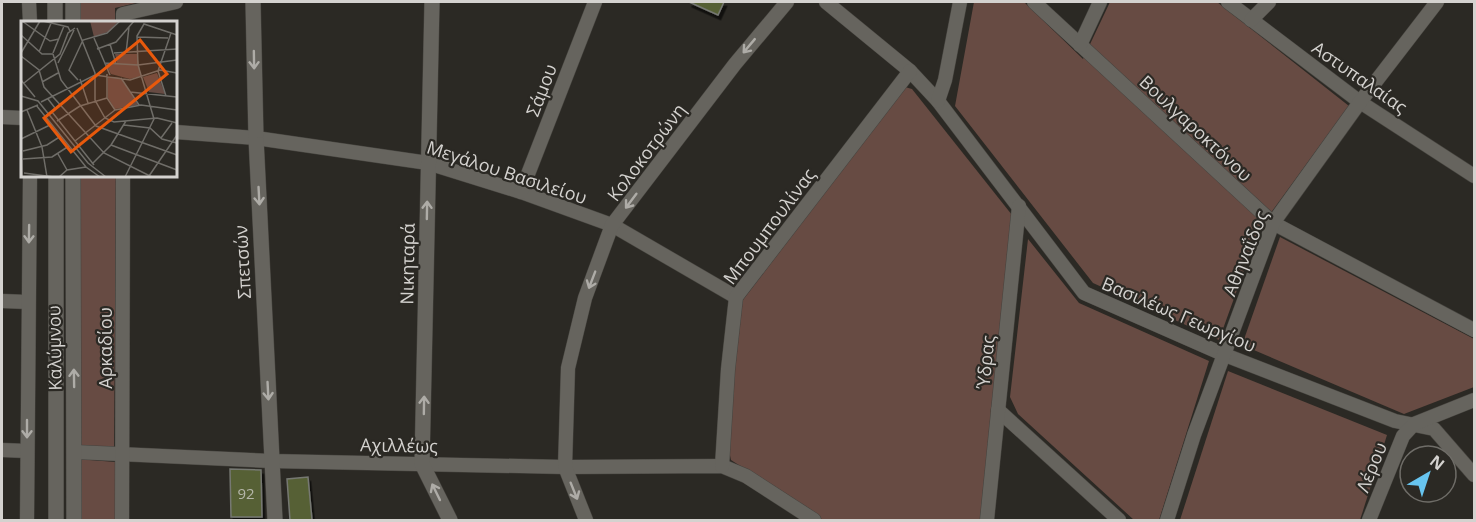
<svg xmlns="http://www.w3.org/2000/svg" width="1476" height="522" font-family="'Open Sans',sans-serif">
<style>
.green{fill:#674b43}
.building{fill:#576136;stroke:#767872;stroke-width:1.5;filter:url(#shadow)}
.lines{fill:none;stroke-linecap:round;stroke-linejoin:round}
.street-casing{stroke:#46443f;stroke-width:15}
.secondary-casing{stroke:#46443f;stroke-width:16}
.street{stroke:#66645e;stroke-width:14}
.secondary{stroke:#66645e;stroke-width:15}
.oneway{stroke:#aeaca7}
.labels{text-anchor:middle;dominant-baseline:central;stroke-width:4.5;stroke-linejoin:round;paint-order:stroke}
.number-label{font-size:15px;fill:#b5b6a9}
.street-label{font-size:18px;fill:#d4d2cf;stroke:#2b2924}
.inset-road{fill:none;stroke:#6f6d68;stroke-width:1.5}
.view{fill:#e8590c;fill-opacity:0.15;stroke:#e8590c;stroke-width:3}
.inset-edge{fill:none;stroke:#d4d2cf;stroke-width:3}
</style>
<defs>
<filter id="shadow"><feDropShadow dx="2.5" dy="4.5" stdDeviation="0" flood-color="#0009"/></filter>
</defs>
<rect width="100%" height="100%" fill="#2b2924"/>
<g class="green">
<path d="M79 2H140L115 8V22H79Z"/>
<path d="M974 2H1024L1083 59 1110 2H1217L1349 106 1259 229 1219 340 1093 283 955 106Z"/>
<path d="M905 87 912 89 1012 215 980 520H823L731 460 727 442 742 301Z"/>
<path d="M78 176H116L114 448 79 445Z"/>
<path d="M1280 237 1474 339V387L1404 414 1242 345Z"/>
<path d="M1028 239 1079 303 1209 361 1159 520H1134L1018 414 1010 397Z"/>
<path d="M1228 371 1387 435 1360 520H1180Z"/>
<path d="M78 459 115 462V520H79Z"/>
</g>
<g class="building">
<path d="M689 2H724L718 15Z"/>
<path d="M230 469 261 470 262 517H231Z"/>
<path d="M308 477 312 520H290L287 479Z"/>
</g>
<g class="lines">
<defs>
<g id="street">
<path d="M29 2 30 22"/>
<path d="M826 2 910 71 938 101 1084 293 1225 355 1395 421 1434 429 1474 475"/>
<path d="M1034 2 1273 223 1474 330"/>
<path d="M1228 2 1360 102 1474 176"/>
<path d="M1251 20 1269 2"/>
<path d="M123 22V14L176 2"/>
<path d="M1080 45 1100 2"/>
<path d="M938 101 945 80 960 2"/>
<path d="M2 117 22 118"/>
<path d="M176 132 256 138 428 163 521 192 612 225 736 297"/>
<path d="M521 192 595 2"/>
<path d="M2 301 28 302"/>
<path d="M998 410 1119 520"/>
<path d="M2 450 27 451"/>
<path d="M75 452 271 461 565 467 722 466 746 476 814 520"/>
<path d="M722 466 728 369 736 297 910 71"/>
<path d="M27 520 30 176"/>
<path d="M122 520 123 176"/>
<path d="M586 520 565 467 568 368 585 298 612 225 735 64 787 2"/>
<path d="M987 520 1019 206"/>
<path d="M1167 520 1194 435 1273 223 1360 102 1437 2"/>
<path d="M1369 520 1403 436 1414 424 1474 400"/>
</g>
<g id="secondary">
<path d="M55 2V22"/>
<path d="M73 2V22"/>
<path d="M253 2 256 138 275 520"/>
<path d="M432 2 422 464 450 520"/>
<path d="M56 176V520"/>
<path d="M73 176 74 520"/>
</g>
</defs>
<use href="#street" class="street-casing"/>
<use href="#secondary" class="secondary-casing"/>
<use href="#street" class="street"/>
<use href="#secondary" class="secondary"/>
</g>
<defs><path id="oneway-shaft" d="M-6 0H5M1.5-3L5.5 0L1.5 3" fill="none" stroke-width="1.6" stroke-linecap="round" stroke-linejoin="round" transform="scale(1.5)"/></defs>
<g class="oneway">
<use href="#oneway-shaft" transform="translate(749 46) rotate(130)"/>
<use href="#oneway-shaft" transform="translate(254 60) rotate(89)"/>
<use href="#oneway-shaft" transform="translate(259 196) rotate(87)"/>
<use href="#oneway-shaft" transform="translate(631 201) rotate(127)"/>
<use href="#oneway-shaft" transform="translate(427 210) rotate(-89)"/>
<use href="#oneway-shaft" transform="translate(29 234) rotate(91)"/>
<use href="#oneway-shaft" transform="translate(592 280) rotate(111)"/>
<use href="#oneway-shaft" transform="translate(74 378) rotate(-91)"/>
<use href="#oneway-shaft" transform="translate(268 391) rotate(87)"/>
<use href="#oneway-shaft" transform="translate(424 405) rotate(-89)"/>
<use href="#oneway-shaft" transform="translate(27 429) rotate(90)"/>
<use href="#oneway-shaft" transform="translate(574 491) rotate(68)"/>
<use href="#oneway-shaft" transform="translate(436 492) rotate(-116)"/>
</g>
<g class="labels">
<g class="number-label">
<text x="246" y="493">92</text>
</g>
<g class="street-label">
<text transform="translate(1360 77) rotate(35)">Αστυπαλαίας</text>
<text transform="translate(541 90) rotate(-69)">Σάμου</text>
<text transform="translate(1196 128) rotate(43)">Βουλγαροκτόνου</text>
<text transform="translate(646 152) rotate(-53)">Κολοκοτρώνη</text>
<text transform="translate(507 172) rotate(18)">Μεγάλου Βασιλείου</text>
<text transform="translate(769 226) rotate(-53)">Μπουμπουλίνας</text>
<text transform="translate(1245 253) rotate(-68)">Αθηναΐδος</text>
<text transform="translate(242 262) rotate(-93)">Σπετσών</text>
<text transform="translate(407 264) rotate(-89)">Νικηταρά</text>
<text transform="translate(1179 314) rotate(23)">Βασιλέως Γεωργίου</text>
<text transform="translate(54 348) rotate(-91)">Καλύμνου</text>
<text transform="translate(105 348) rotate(-90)">Αρκαδίου</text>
<text transform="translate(985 362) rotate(-84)">Ύδρας</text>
<text transform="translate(399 445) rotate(1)">Αχιλλέως</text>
<text transform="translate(1371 467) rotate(-68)">Λέρου</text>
</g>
</g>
<g transform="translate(21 21)">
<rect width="156" height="156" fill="#2b2924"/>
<path d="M69 0H97L89 10 73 16ZM94 33H116L120 55 109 58 90 53 84 42 96 43ZM136 52 144 73 128 71 122 56ZM87 55 100 57 117 84 94 88 87 77Z" fill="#674b43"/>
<path class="inset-road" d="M1 0 29 20 38 18M22 0 47 6 49 10M56 7 74 52V79L84 97 93 101 136 97 156 102M0 14 21 33H32M116 16 147 17M73 17 89 54M89 23 95 43M76 28 95 21 113 0M18 31 31 0M0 32 19 0M32 32 43 5M93 32 156 28M105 32 108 6M32 33 40 59 75 105 156 134M0 35 18 49 23 66 83 132 131 156M37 42 53 9M83 42 117 44 156 39M86 53V77L94 89M100 57 118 84M59 58 67 82M0 59 14 76M57 59 48 49 62 19 86 12 99 0M21 61 37 52M3 62 39 33 47 12 54 7M109 71 156 76M0 75 17 80 67 142 85 156M145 75 137 50 150 12M27 78 34 87 31 91 73 144M20 81 74 54 109 59 139 49 156 52M15 84 65 146 79 156M6 89 21 126 26 156M94 89 120 84 156 89M0 91 17 84M36 100 59 85 86 77M103 104 129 107 141 118 156 122M140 117 151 102M0 118 31 103M54 120 94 89M90 124 156 149M0 127 1 156M2 130 26 124 40 115M37 133 46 149M2 138 31 136 48 125M71 143 90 124 105 100M3 152 33 156M128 155 156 114M38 156 46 149 65 146M104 156 133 98 117 44 116 15 123 3 156 14"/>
<path class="view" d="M119 19 146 53 50 131 23 97Z"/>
<rect width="156" height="156" class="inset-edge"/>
</g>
<rect width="1476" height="522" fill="none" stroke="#d4d2cf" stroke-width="6"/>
<g transform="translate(1428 474) rotate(39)"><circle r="28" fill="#2b2924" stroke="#6f6d68" stroke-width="1.5"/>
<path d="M0-4.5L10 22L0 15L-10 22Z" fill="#67c4ef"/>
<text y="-9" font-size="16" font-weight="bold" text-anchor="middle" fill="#d4d2cf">N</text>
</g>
</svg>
